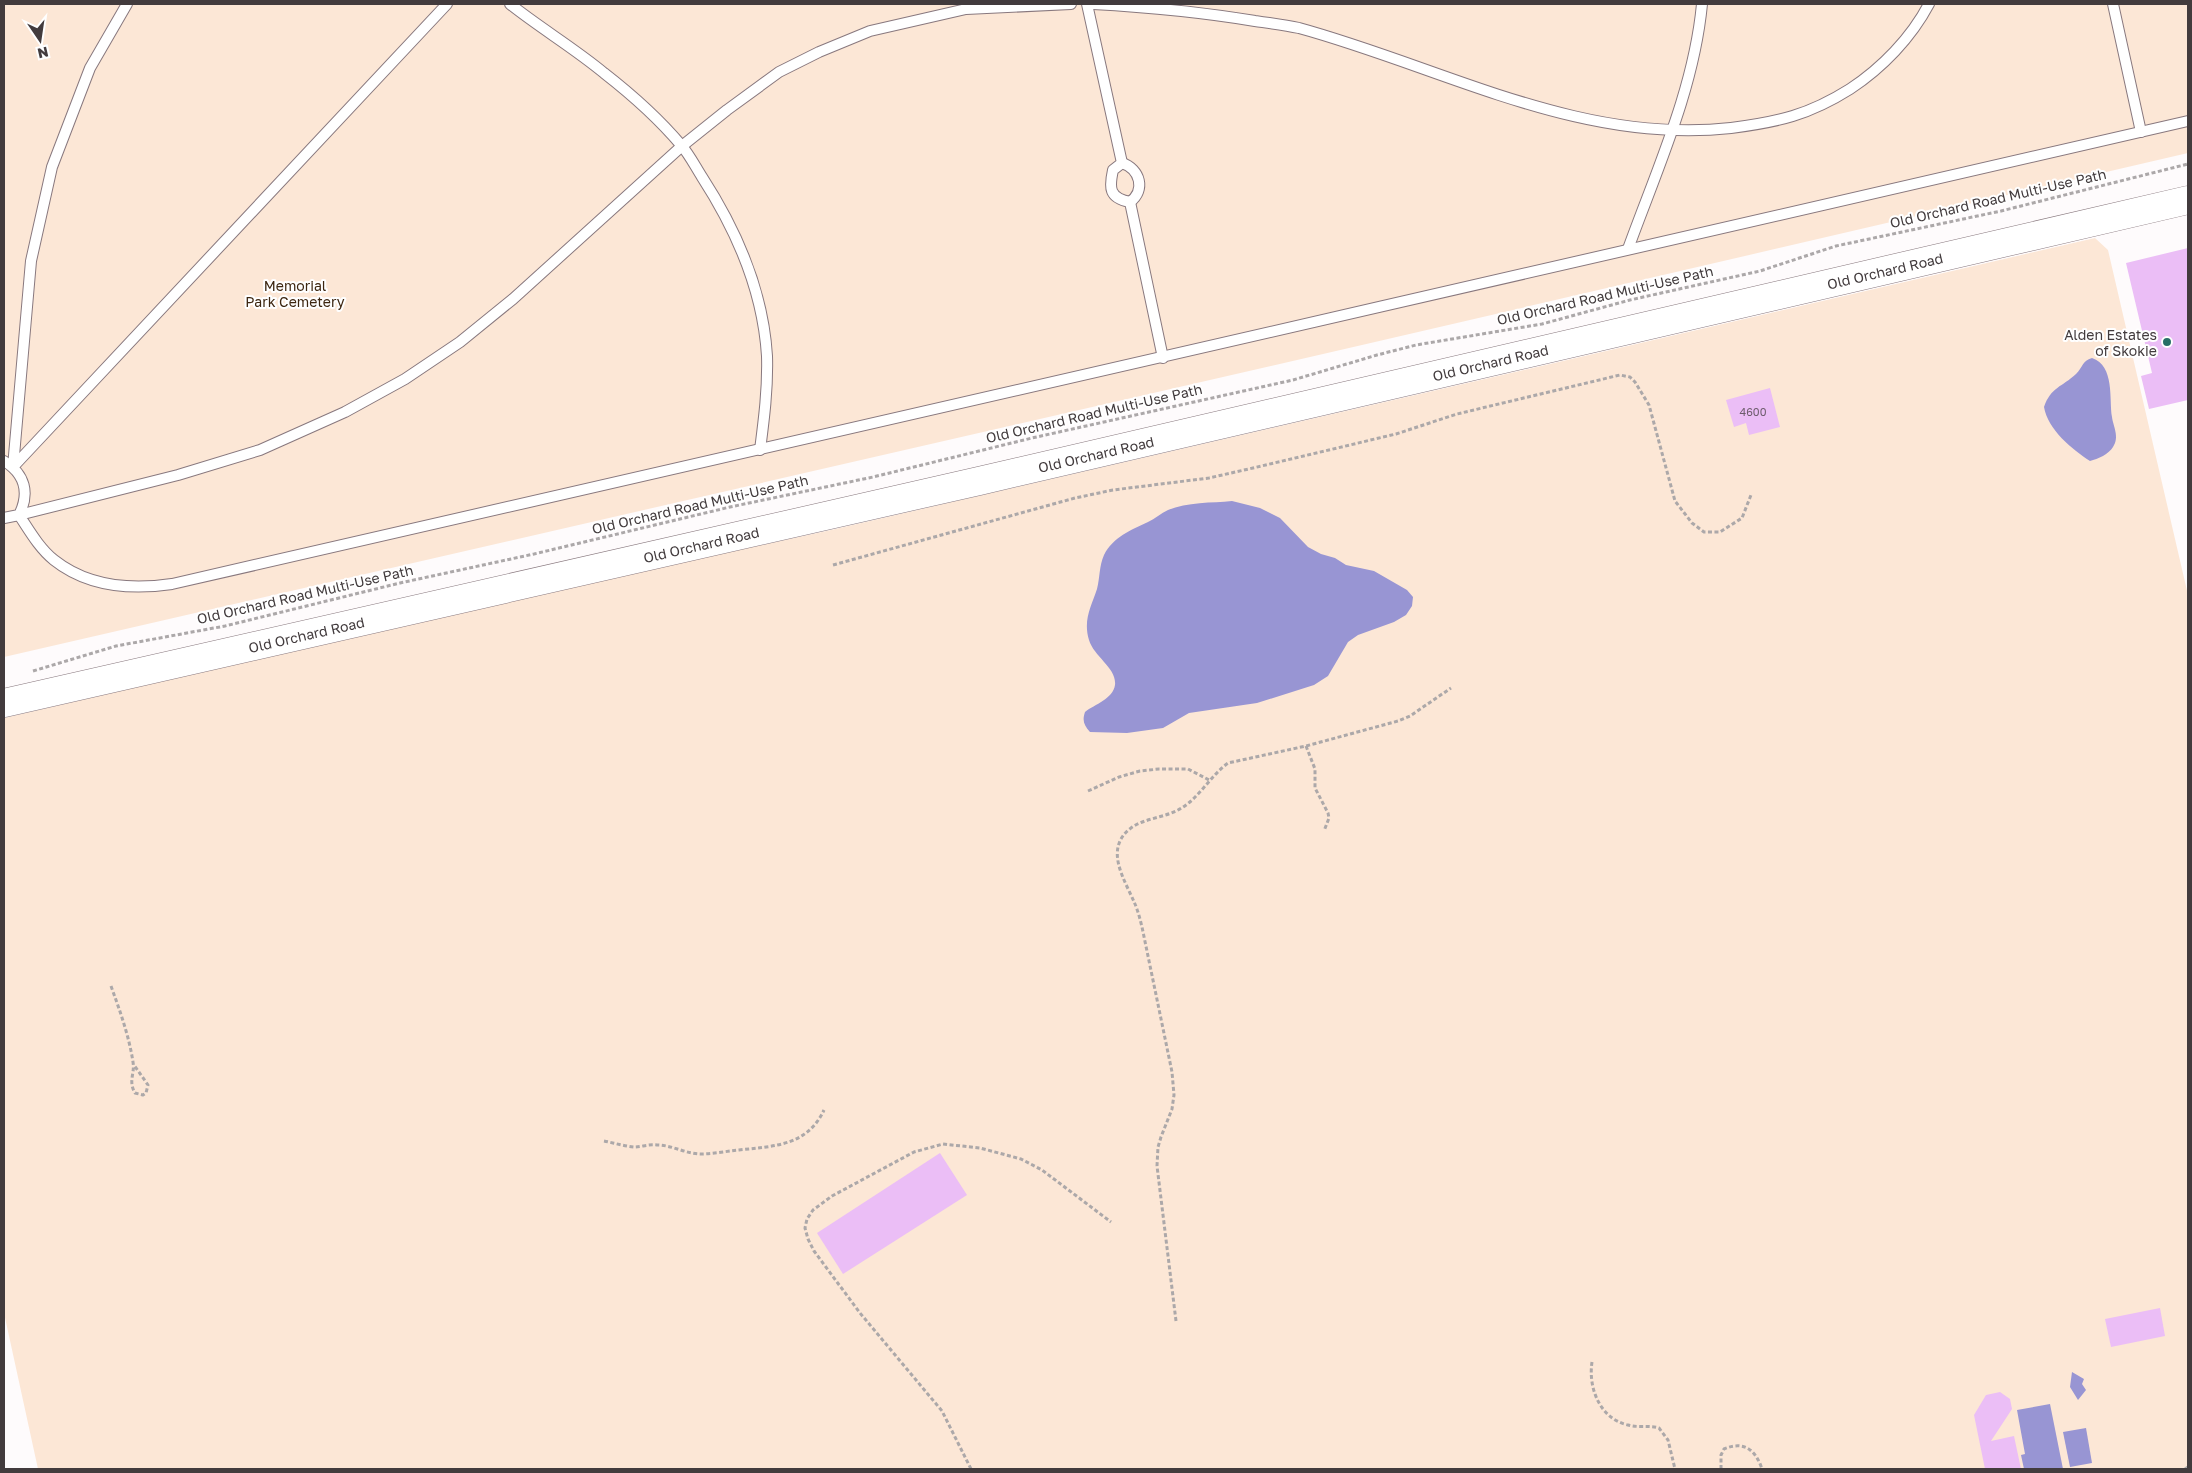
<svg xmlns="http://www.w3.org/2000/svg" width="2192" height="1473" font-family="'Golos Text',sans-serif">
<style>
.green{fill:#fce7d6}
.water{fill:#9895d3}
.building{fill:#ebbef6}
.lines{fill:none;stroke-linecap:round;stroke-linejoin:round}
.lane-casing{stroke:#88787e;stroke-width:12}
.secondary-casing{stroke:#88787e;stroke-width:29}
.path{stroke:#aca8a9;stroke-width:3;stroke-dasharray:4 2.5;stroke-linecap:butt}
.lane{stroke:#fff;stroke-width:10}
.secondary{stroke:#fff;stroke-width:28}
.poi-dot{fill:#276f67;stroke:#fff;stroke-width:2}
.labels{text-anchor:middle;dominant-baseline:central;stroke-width:4;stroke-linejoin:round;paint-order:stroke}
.number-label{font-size:11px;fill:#6c5c6b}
.street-label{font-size:14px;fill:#423b3d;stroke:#fff}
.park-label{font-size:14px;fill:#3d2610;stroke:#fff}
.poi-label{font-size:14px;fill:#423b3d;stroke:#fff;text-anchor:end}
</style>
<rect width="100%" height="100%" fill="#fefbfc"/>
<g class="green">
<path d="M4 4H2188V153L1362 345 4 657Z"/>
<path d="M2095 238 2108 250 2188 595V1469H38L4 1313V718L501 602 831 530Z"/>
</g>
<g class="water">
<path d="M2092 358C2115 366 2109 399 2112 417 2113 426 2120 437 2113 447 2109 454 2098 459 2090 461 2072 449 2048 430 2044 407 2051 387 2062 387 2076 374 2083 367 2082 361 2092 358Z"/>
<path d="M1232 501 1260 508 1280 518 1308 547 1321 554 1335 558 1346 565 1374 571 1407 590 1413 597 1412 606 1406 615 1394 622 1358 635 1348 642 1328 676 1314 685 1257 703 1189 713 1163 728 1127 733 1090 732C1084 725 1082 721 1085 712 1095 704 1113 699 1115 685 1117 668 1094 657 1089 640 1083 620 1091 607 1097 589 1100 578 1099 566 1104 555 1113 537 1131 530 1148 522 1155 519 1161 513 1168 510 1187 502 1212 503 1232 501Z"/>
<path d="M2072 1372 2084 1379 2082 1384 2086 1390 2078 1400 2070 1387Z"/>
<path d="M2050 1404 2063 1469H2024L2021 1455 2025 1454 2017 1410Z"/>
<path d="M2086 1428 2092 1463 2070 1467 2063 1432Z"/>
</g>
<g class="building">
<path d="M2188 248V400L2149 409 2141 376 2152 373 2126 263Z"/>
<path d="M1770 388 1780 427 1749 435 1746 423 1734 427 1726 400Z"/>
<path d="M940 1153 967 1195 843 1274 817 1233Z"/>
<path d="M2160 1308 2165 1336 2111 1347 2105 1319Z"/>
<path d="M2000 1392 2010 1399 2012 1409 1991 1441 2014 1436 2021 1469H1985L1974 1415 1986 1395Z"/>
</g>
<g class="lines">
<defs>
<g id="lane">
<path d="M510 4C540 28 574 48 604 73 631 94 659 119 681 145 689 154 695 166 702 177 737 231 763 291 767 356 768 388 764 419 760 450"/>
<path d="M1071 4 966 9 870 31 819 52 779 72 727 110 682 146 513 299 460 342 405 379 345 412 260 450 178 475 19 515C29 530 39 548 54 560 88 587 131 590 172 584 844 431 1516 275 2188 121"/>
<path d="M1087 4 1122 163 1113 170C1109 188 1109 198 1130 202L1163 358"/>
<path d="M1093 4C1147 7 1201 12 1255 21 1269 23 1285 25 1299 28 1442 67 1579 145 1731 128 1778 122 1809 115 1850 89 1882 68 1911 38 1929 4"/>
<path d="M2113 4 2141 132"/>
<path d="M1122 163C1140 169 1146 190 1130 202"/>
<path d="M1628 249C1657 169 1694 89 1702 4"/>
<path d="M4 461C25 474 30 493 19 515L4 518"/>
<path d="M13 467 447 4"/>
<path d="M13 467 31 261 52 167 90 68 127 4"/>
</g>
<g id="secondary">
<path id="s1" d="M4 703 979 481 2188 200"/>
</g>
</defs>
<use href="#lane" class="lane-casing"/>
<use href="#secondary" class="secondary-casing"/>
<g class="path">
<path d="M833 565 1075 498 1113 490 1209 478 1253 468 1396 434 1457 414 1620 375 1630 377 1635 382 1649 405 1675 501 1692 523 1704 532H1720L1742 518 1751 495"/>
<path d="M33 671 116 646 225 626 400 583 534 554 730 507 873 477 1032 438 1293 380 1377 355 1416 345 1542 324 1630 300 1760 271 1836 246 2001 211 2188 164"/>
<path d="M1306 746 1315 769V788L1328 813 1329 818 1324 831"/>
<path d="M1088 791 1119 777 1140 771 1159 769H1188L1211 781"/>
<path d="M111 986C120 1011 129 1036 133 1062 135 1074 128 1081 135 1093L143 1095 146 1093 148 1085 134 1065"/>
<path d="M604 1141C614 1143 624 1146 634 1147 641 1147 649 1144 657 1145 672 1145 686 1154 701 1154 714 1154 727 1151 739 1150 775 1146 807 1146 824 1110"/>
<path d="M1176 1321 1157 1166 1158 1147 1161 1137 1172 1109 1174 1095 1172 1072 1142 927C1140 919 1138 911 1135 904 1125 880 1103 849 1131 828 1145 818 1163 818 1178 810 1198 800 1210 776 1228 763L1306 746 1398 721 1410 716 1451 688"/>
<path d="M1592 1362C1588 1388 1600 1419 1628 1425 1638 1428 1649 1425 1659 1428L1668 1440 1675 1469"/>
<path d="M971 1469 942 1411 860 1313 814 1251 808 1239 805 1228 807 1219 813 1210 832 1196 914 1152 943 1144 980 1148 1021 1159 1042 1170 1111 1222"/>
<path d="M1721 1469V1455L1724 1449C1745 1440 1756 1451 1762 1469"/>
<path d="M2185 1469 2188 1467"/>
</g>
<use href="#lane" class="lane"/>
<use href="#secondary" class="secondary"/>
</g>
<circle class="poi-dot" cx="2167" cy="342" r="5"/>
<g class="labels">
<g class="number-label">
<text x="1753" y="411">4600</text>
</g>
<g class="street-label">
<text transform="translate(1998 198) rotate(-13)">Old Orchard Road Multi-Use Path</text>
<text stroke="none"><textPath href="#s1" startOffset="1930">Old Orchard Road</textPath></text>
<text transform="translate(1605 295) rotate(-13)">Old Orchard Road Multi-Use Path</text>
<text stroke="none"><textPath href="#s1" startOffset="1525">Old Orchard Road</textPath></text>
<text transform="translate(1094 413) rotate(-13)">Old Orchard Road Multi-Use Path</text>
<text stroke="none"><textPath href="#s1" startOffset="1120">Old Orchard Road</textPath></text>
<text transform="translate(700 504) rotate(-13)">Old Orchard Road Multi-Use Path</text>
<text stroke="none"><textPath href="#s1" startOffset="715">Old Orchard Road</textPath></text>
<text transform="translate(305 594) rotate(-13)">Old Orchard Road Multi-Use Path</text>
<text stroke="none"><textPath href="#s1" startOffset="310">Old Orchard Road</textPath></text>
</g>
<g class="park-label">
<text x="295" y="285">Memorial<tspan x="295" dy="16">Park Cemetery</tspan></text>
</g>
<g class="poi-label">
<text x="2157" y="334">Alden Estates<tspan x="2157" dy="16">of Skokie</tspan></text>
</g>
</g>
<rect width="2192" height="1473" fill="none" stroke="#423b3d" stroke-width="10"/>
<g transform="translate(40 40) rotate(167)" stroke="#ffffff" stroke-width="4" paint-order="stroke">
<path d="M0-4L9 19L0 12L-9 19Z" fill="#423b3d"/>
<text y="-8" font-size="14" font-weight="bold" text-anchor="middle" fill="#423b3d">N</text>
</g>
</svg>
